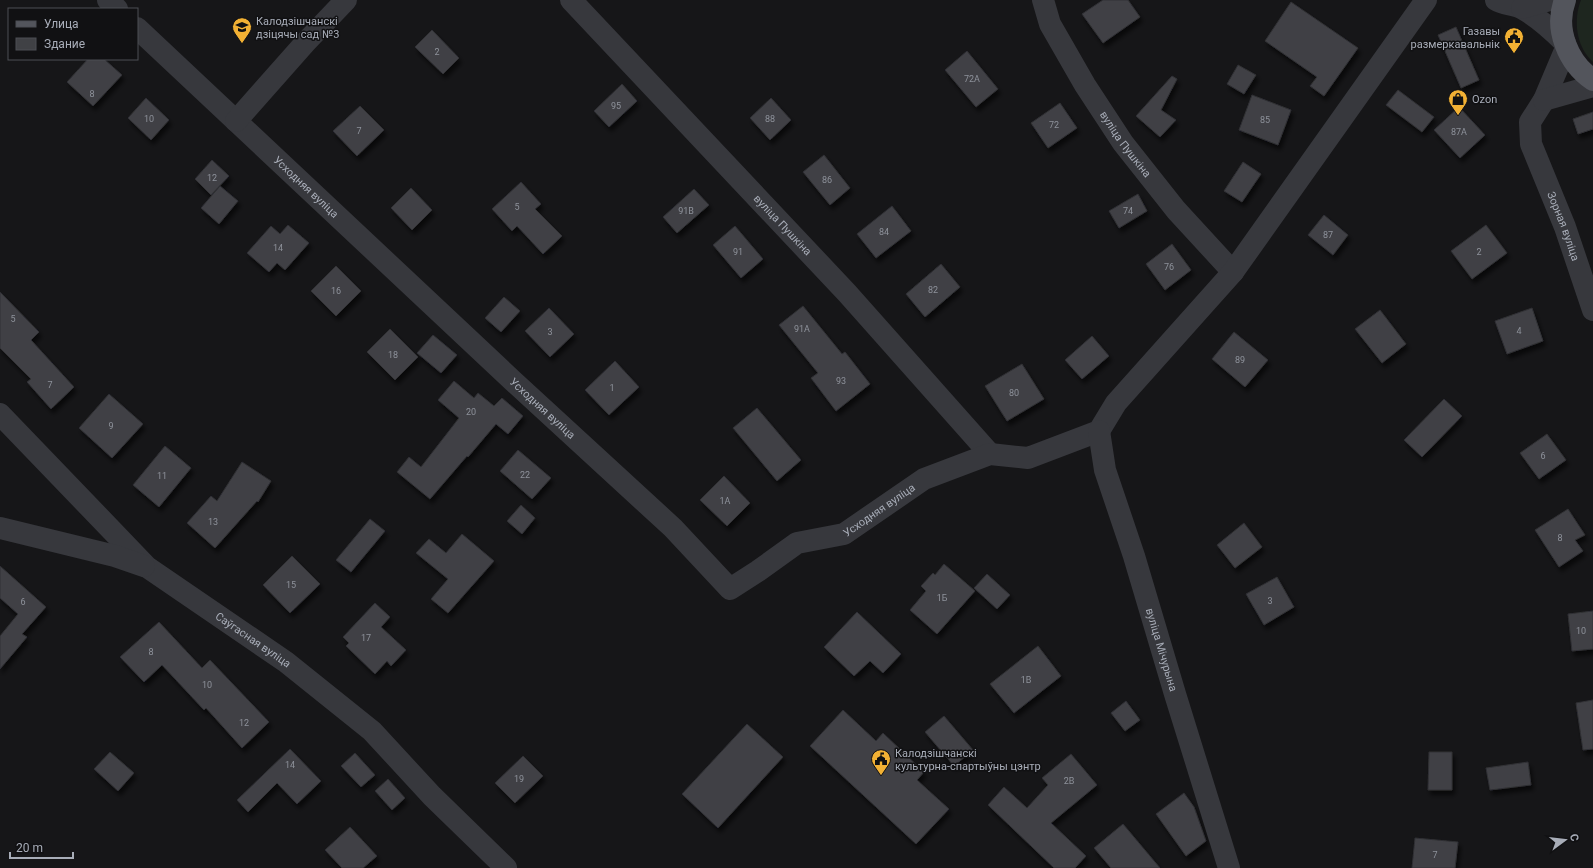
<svg xmlns="http://www.w3.org/2000/svg" width="1593" height="868" font-family="Roboto,sans-serif">
<style>
.green{fill:#1e261f}
.building{fill:#404145;stroke:#303034;filter:url(#shadow)}
.lines{fill:none;stroke-linecap:round;stroke-linejoin:round}
.minor{stroke:#37383d;stroke-width:22}
.major{stroke:#53555c;stroke-width:22}
.labels{text-anchor:middle;dominant-baseline:central;stroke-width:3;stroke-linejoin:round;paint-order:stroke}
.number-label{font-size:9px;fill:#8e929b}
.poi-label{font-size:11px;fill:#a8adb8;stroke:#111113;text-anchor:start}
.street-label{font-size:11px;fill:#a8adb8;stroke:#111113}
</style>
<defs>
<filter id="shadow"><feDropShadow dx="2.5" dy="4.5" stdDeviation="2" flood-color="#0009"/></filter>
</defs>
<rect width="100%" height="100%" fill="#161618"/>
<path class="green" d="M1581 0H1593V62C1576 47 1573 20 1581 0Z"/>
<g class="building">
<path d="M1103 0H1128L1140 17 1103 43 1082 14Z"/>
<path d="M1291 2 1358 48 1324 96 1310 86 1317 77 1265 41Z"/>
<path d="M1456 27 1479 80 1461 88 1438 35Z"/>
<path d="M432 30 459 58 443 74 415 47Z"/>
<path d="M967 51 998 89 976 107 945 70Z"/>
<path d="M88 59H104L122 75 93 106 67 82Z"/>
<path d="M1238 65 1256 75 1244 94 1227 84Z"/>
<path d="M1172 76 1177 79 1161 110 1176 120 1160 137 1136 116Z"/>
<path d="M622 84 637 101 609 127 594 111Z"/>
<path d="M1398 90 1434 117 1422 132 1386 105Z"/>
<path d="M1252 95 1291 110 1278 145 1239 130Z"/>
<path d="M146 98 169 120 151 140 128 118Z"/>
<path d="M771 98 791 120 770 140 750 118Z"/>
<path d="M1060 103 1077 128 1048 148 1031 123Z"/>
<path d="M360 106 384 130 357 156 333 131Z"/>
<path d="M1459 107 1485 135 1460 158 1434 130Z"/>
<path d="M1593 112V129L1578 134 1573 119Z"/>
<path d="M824 155 850 188 830 205 803 172Z"/>
<path d="M212 160 229 176 211 195 195 179Z"/>
<path d="M1243 162 1261 174 1242 202 1224 191Z"/>
<path d="M521 182 541 204 535 209 562 236 543 254 517 226 512 231 492 209Z"/>
<path d="M220 186 238 201 219 224 201 208Z"/>
<path d="M411 188 432 210 412 230 391 208Z"/>
<path d="M694 189 709 205 677 233 663 217Z"/>
<path d="M1138 194 1147 211 1119 228 1109 211Z"/>
<path d="M892 206 911 231 876 258 857 234Z"/>
<path d="M1324 215 1348 235 1333 255 1308 235Z"/>
<path d="M288 225 309 243 285 270 277 263 269 272 247 253 271 226 280 234Z"/>
<path d="M1486 225 1507 253 1472 279 1451 251Z"/>
<path d="M735 226 763 259 741 278 713 245Z"/>
<path d="M1172 244 1191 270 1165 290 1146 264Z"/>
<path d="M941 264 960 287 925 317 906 294Z"/>
<path d="M336 266 361 291 336 316 311 291Z"/>
<path d="M0 292 39 332 31 340 74 387 51 409 27 382 31 379 0 348Z"/>
<path d="M504 297 520 311 501 332 485 318Z"/>
<path d="M803 306 842 354 845 352 870 384 836 411 811 378 818 373 779 325Z"/>
<path d="M549 308 574 334 550 357 525 331Z"/>
<path d="M1532 308 1543 341 1507 354 1495 321Z"/>
<path d="M1380 310 1406 344 1382 363 1355 329Z"/>
<path d="M390 329 418 357 395 380 367 352Z"/>
<path d="M1234 332 1268 360 1245 387 1212 359Z"/>
<path d="M433 335 457 355 441 373 417 353Z"/>
<path d="M1092 336 1109 356 1082 379 1065 360Z"/>
<path d="M615 361 639 387 609 415 585 390Z"/>
<path d="M1022 364 1044 399 1007 421 985 386Z"/>
<path d="M454 381 474 398 478 393 494 406 502 398 523 416 508 434 496 424 468 457 467 456 430 499 397 472 409 457 421 467 459 418 438 400Z"/>
<path d="M109 394 143 424 112 458 79 428Z"/>
<path d="M1444 399 1462 416 1422 457 1404 440Z"/>
<path d="M757 408 801 460 777 481 733 428Z"/>
<path d="M1547 434 1566 460 1539 479 1520 453Z"/>
<path d="M165 446 191 468 159 507 133 485Z"/>
<path d="M518 450 551 478 532 499 500 471Z"/>
<path d="M242 462 271 481 258 502 257 501 215 548 187 523 211 496 217 501Z"/>
<path d="M724 476 750 503 727 526 700 500Z"/>
<path d="M521 505 535 518 522 534 507 521Z"/>
<path d="M1568 509 1585 535 1575 540 1583 551 1559 567 1535 530Z"/>
<path d="M370 519 385 531 351 572 336 560Z"/>
<path d="M1244 523 1262 547 1235 568 1217 545Z"/>
<path d="M462 534 494 561 448 613 431 599 448 579 416 553 429 539 446 553Z"/>
<path d="M292 556 320 584 290 613 263 585Z"/>
<path d="M944 564 975 591 937 634 910 610 926 591 921 586 933 573 935 575Z"/>
<path d="M0 566 46 607 22 634 27 637 0 669V636L18 614 0 598Z"/>
<path d="M987 574 1010 595 997 609 974 588Z"/>
<path d="M1277 577 1294 607 1264 625 1246 594Z"/>
<path d="M375 603 390 617 381 627 406 650 391 666 387 661 375 674 346 646 349 643 343 637Z"/>
<path d="M1593 611V649L1572 651 1568 614Z"/>
<path d="M857 612 901 654 883 673 870 661 854 676 824 647Z"/>
<path d="M159 622 202 668 210 660 269 722 242 748 206 708 204 710 162 665 144 682 120 657Z"/>
<path d="M1038 646 1061 676 1014 713 990 684Z"/>
<path d="M1593 700V749L1583 750 1576 703Z"/>
<path d="M1126 701 1140 720 1125 731 1111 713Z"/>
<path d="M843 710 876 741 883 733 924 772 917 780 949 809 916 844 810 746Z"/>
<path d="M944 716 973 750 954 766 925 732Z"/>
<path d="M747 724 783 757 718 828 682 794Z"/>
<path d="M290 749 321 781 297 804 277 783 248 812 237 800Z"/>
<path d="M110 752 134 773 118 791 94 769Z"/>
<path d="M1429 752H1452V790H1428Z"/>
<path d="M355 753 375 775 361 787 341 766Z"/>
<path d="M1071 754 1097 785 1051 823 1086 856 1075 868H1054L988 805 1004 787 1027 808 1048 785 1042 778Z"/>
<path d="M523 756 543 776 515 803 495 783Z"/>
<path d="M1528 762 1531 785 1490 790 1486 768Z"/>
<path d="M388 779 405 798 392 810 375 791Z"/>
<path d="M1184 793 1194 807 1206 841 1186 856 1156 814Z"/>
<path d="M1123 824 1160 868H1111L1094 848Z"/>
<path d="M350 827 377 856 363 868H342L325 850Z"/>
<path d="M1415 838 1458 842 1455 868H1412Z"/>
</g>
<g class="lines">
<g class="minor">
<path d="M108 0 117 9"/>
<path id="s1" d="M571 0 847 293 990 454"/>
<path id="s2" d="M1043 0 1050 24 1085 85 1123 143 1176 210 1233 272"/>
<path d="M1496 0C1504 5 1515 4 1523 9 1539 18 1552 30 1565 43"/>
<path d="M1522 8 1550 0"/>
<path id="s3" d="M137 28 513 381 673 528 730 589 758 571 797 543 844 534 924 479 990 454 1028 458 1099 431 1116 403 1233 272 1426 0"/>
<path id="s4" d="M1566 48 1544 100 1530 122 1531 144 1565 227 1593 310"/>
<path d="M1544 100 1593 86"/>
<path d="M236 121 305 43 346 0"/>
<path id="s5" d="M0 414 147 567 286 662 372 731 432 796 506 868"/>
<path id="s6" d="M1099 431 1105 470 1134 556 1175 694 1229 868"/>
<path d="M0 528 115 556 144 566"/>
</g>
<path class="major" d="M1565 0C1554 29 1568 63 1593 80"/>
</g>
<defs>
<symbol id="school-pin" viewBox="-11 -11 22 30"><path d="M0 17L-7.5 6A9.5 9.5 0 1 1 7.5 6Z" fill="#f2b134" stroke="#111113"/><path d="M0-5L7-2L0 1L-7-2ZM-4 1L0 2.5L4 1V4Q0 6-4 4Z" fill="#111"/></symbol>
<symbol id="civic-pin" viewBox="-11 -11 22 30"><path d="M0 17L-7.5 6A9.5 9.5 0 1 1 7.5 6Z" fill="#f2b134" stroke="#111113"/><path d="M-.6-6.5H3V-4.5H.6V-3L4-1V1h2V6H-6V1h2V-1L-.6-3ZM-1.2 2.5V6h2.4V2.5Z" fill="#111"/></symbol>
<symbol id="shop-pin" viewBox="-11 -11 22 30"><path d="M0 17L-7.5 6A9.5 9.5 0 1 1 7.5 6Z" fill="#f2b134" stroke="#111113"/><path d="M-5-2.5h2.3a2.7 3.5 0 0 1 5.4 0H5L5.5 6h-11ZM-1.5-2.5h3a1.5 2.3 0 0 0-3 0Z" fill="#111"/></symbol>
</defs>
<g fill-rule="evenodd">
<use href="#school-pin" x="231" y="16" width="22" height="30"/>
<use href="#civic-pin" x="1503" y="26" width="22" height="30"/>
<use href="#shop-pin" x="1447" y="88" width="22" height="30"/>
<use href="#civic-pin" x="870" y="748" width="22" height="30"/>
</g>
<g class="labels">
<g class="number-label">
<text x="437" y="52">2</text>
<text x="972" y="79">72А</text>
<text x="92" y="94">8</text>
<text x="616" y="106">95</text>
<text x="149" y="119">10</text>
<text x="770" y="119">88</text>
<text x="1265" y="120">85</text>
<text x="1054" y="125">72</text>
<text x="359" y="131">7</text>
<text x="1459" y="132">87А</text>
<text x="212" y="178">12</text>
<text x="827" y="180">86</text>
<text x="517" y="207">5</text>
<text x="686" y="211">91В</text>
<text x="1128" y="211">74</text>
<text x="884" y="232">84</text>
<text x="1328" y="235">87</text>
<text x="278" y="248">14</text>
<text x="738" y="252">91</text>
<text x="1479" y="252">2</text>
<text x="1169" y="267">76</text>
<text x="933" y="290">82</text>
<text x="336" y="291">16</text>
<text x="13" y="319">5</text>
<text x="802" y="329">91А</text>
<text x="1519" y="331">4</text>
<text x="550" y="332">3</text>
<text x="393" y="355">18</text>
<text x="1240" y="360">89</text>
<text x="841" y="381">93</text>
<text x="50" y="385">7</text>
<text x="612" y="388">1</text>
<text x="1014" y="393">80</text>
<text x="471" y="412">20</text>
<text x="111" y="426">9</text>
<text x="1543" y="456">6</text>
<text x="525" y="475">22</text>
<text x="162" y="476">11</text>
<text x="725" y="501">1А</text>
<text x="213" y="522">13</text>
<text x="1560" y="538">8</text>
<text x="291" y="585">15</text>
<text x="942" y="598">1Б</text>
<text x="1270" y="601">3</text>
<text x="23" y="602">6</text>
<text x="1581" y="631">10</text>
<text x="366" y="638">17</text>
<text x="151" y="652">8</text>
<text x="1026" y="680">1В</text>
<text x="207" y="685">10</text>
<text x="244" y="723">12</text>
<text x="290" y="765">14</text>
<text x="519" y="779">19</text>
<text x="1069" y="781">2В</text>
<text x="1435" y="855">7</text>
</g>
<g class="poi-label">
<text x="256" y="21">Калодзішчанскі<tspan x="256" dy="13">дзіцячы сад №3</tspan></text>
<text x="1500" y="31" text-anchor="end">Газавы<tspan x="1500" dy="13">размеркавальнік</tspan></text>
<text x="1472" y="99">Ozon</text>
<text x="895" y="753">Калодзішчанскі<tspan x="895" dy="13">культурна-спартыўны цэнтр</tspan></text>
</g>
<g class="street-label">
<text stroke="none"><textPath href="#s2" startOffset="167">вуліца Пушкіна</textPath></text>
<text stroke="none"><textPath href="#s3" startOffset="232">Усходняя вуліца</textPath></text>
<text stroke="none"><textPath href="#s1" startOffset="309">вуліца Пушкіна</textPath></text>
<text stroke="none"><textPath href="#s4" startOffset="193">Зорная вуліца</textPath></text>
<text stroke="none"><textPath href="#s3" startOffset="556">Усходняя вуліца</textPath></text>
<text stroke="none"><textPath href="#s3" startOffset="988">Усходняя вуліца</textPath></text>
<text stroke="none"><textPath href="#s5" startOffset="341">Саўгасная вуліца</textPath></text>
<text stroke="none"><textPath href="#s6" startOffset="228">вуліца Мічурына</textPath></text>
</g>
</g>
<rect x="8" y="8" width="130" height="52" fill="#111113" stroke="#4d4f55"/>
<rect x="16" y="21" width="20" height="6" fill="#53555c" stroke="#4d4f55"/>
<text x="44" y="28" font-size="12" fill="#a8adb8">Улица</text>
<rect x="16" y="38" width="20" height="12" fill="#404145" stroke="#4d4f55"/>
<text x="44" y="48" font-size="12" fill="#a8adb8">Здание</text>
<g transform="translate(1565 840) rotate(75)" stroke="#111113" stroke-width="3" paint-order="stroke">
<path d="M0-3L7 15L0 10L-7 15Z" fill="#a8adb8"/>
<text y="-6" font-size="11" font-weight="bold" text-anchor="middle" fill="#a8adb8">С</text>
</g>
<path d="M10 852v6h63v-6" fill="none" stroke="#a8adb8" stroke-width="2"/>
<text x="16" y="852" font-size="12" fill="#a8adb8" stroke="#111113" stroke-width="3" paint-order="stroke">20 m</text>
</svg>
